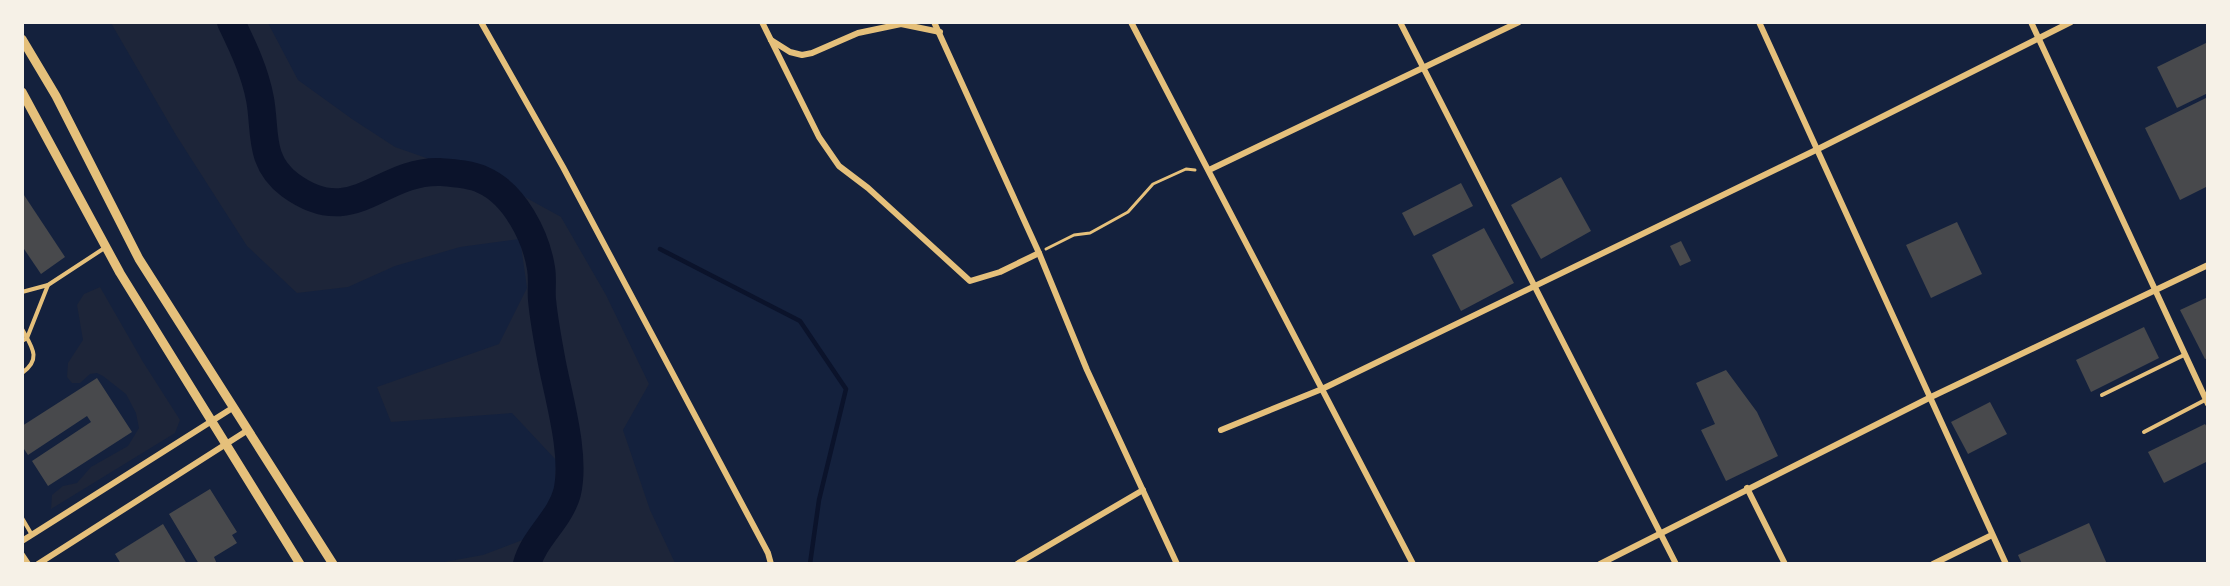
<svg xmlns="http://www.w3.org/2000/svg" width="2230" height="586" font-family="Cabin,sans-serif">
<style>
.green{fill:#1d2539}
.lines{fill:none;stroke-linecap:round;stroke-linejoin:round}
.stream{stroke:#0b132b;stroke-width:4.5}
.river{stroke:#0b132b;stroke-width:28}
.building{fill:#48494c}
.path{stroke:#e5c07b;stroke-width:3}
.service{stroke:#e5c07b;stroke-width:4}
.minor{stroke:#e5c07b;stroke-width:6}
.tertiary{stroke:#e5c07b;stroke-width:9}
</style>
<rect width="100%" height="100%" fill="#14213d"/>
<g class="green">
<path d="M111 23H268L298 80 352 119 395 147 503 185 561 217 606 295 649 384 623 430 650 510 675 563H439L483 555 525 539 554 506 556 460 512 413 391 422 377 387 499 344 527 288 520 239 460 247 395 266 348 287 297 293 247 246 176 135Z"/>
<path d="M100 287 143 362 180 420 175 433 51 509 52 495 63 486 77 483 91 467 128 446 139 428 136 413 126 394 103 376 97 373 90 374 80 383H72L67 377 68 363 83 340 77 305 84 294Z"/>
</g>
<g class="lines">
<path class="stream" d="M660 249 800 321 846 389 819 500 810 564"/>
<path class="river" d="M231 22C243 47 255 72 260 99 266 131 258 161 290 185 353 231 379 171 439 172 453 173 471 174 483 180 515 194 536 237 541 268 543 279 541 290 542 300 544 321 548 342 552 363 559 399 576 456 567 493 560 519 534 538 527 564"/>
</g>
<g class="building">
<path d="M2208 42V93L2177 108 2157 67Z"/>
<path d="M2208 97V186L2180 200 2145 128Z"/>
<path d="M1561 177 1591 231 1541 259 1511 205Z"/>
<path d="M1461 183 1473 206 1414 236 1402 213Z"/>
<path d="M22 192 65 257 41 274 22 246Z"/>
<path d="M1957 222 1982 274 1931 298 1906 245Z"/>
<path d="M1484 228 1514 283 1461 311 1432 255Z"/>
<path d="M1681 241 1691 261 1680 266 1670 246Z"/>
<path d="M2208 297V358L2205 359 2180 310Z"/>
<path d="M2144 327 2159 358 2091 392 2076 360Z"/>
<path d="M1726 370 1757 412 1778 456 1726 481 1701 430 1715 424 1696 383Z"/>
<path d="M97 378 132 432 48 486 32 461 91 422 87 416 28 455 22 446V426Z"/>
<path d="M1990 402 2007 434 1968 454 1951 422Z"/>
<path d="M2205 424 2208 429V461L2164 483 2148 452Z"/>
<path d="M210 489 237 532 232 535 237 543 214 557 217 564H199L169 514Z"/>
<path d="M2089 523 2107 564H2022L2018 555Z"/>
<path d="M163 524 187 564H121L115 554Z"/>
</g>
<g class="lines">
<path class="path" d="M1046 249 1074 235 1090 233 1128 212 1153 184 1186 169 1195 170"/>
<g class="service">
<path d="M22 292 48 285 106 247"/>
<path d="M22 329C32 347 42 359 22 373"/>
<path d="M22 341 27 338 48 285"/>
<path d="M2102 395 2184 355"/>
<path d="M2144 432 2205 400"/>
<path d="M22 518 32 535"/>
</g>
<g class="minor">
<path d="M481 22 563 167 768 553 771 564"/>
<path d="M762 22 819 137 839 166 868 188 970 281 1000 272 1039 253"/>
<path d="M934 22 1039 253 1087 370 1177 564"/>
<path d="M1131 22 1413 564"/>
<path d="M1400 22 1676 564"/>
<path d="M1759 22 2006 564"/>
<path d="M2031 22 2208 404"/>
<path d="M771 40 790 52 802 55 812 53 858 33 901 24 940 32"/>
<path d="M1209 170 1519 22"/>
<path d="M1221 430 1322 389 1818 149 2071 22"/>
<path d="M1747 488 1785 564"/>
<path d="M22 541 234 407"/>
<path d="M22 555 28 564"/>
<path d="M38 564 248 430"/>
<path d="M1017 564 1143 490"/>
<path d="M1600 564 1931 397 2208 265"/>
<path d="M1933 564 1992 535"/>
</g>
<g class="tertiary">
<path d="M22 39 56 96 139 259 333 564"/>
<path d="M22 92 120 273 300 564"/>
</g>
</g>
<rect width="2230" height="586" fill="none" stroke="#f6f1e7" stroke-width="48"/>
</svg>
